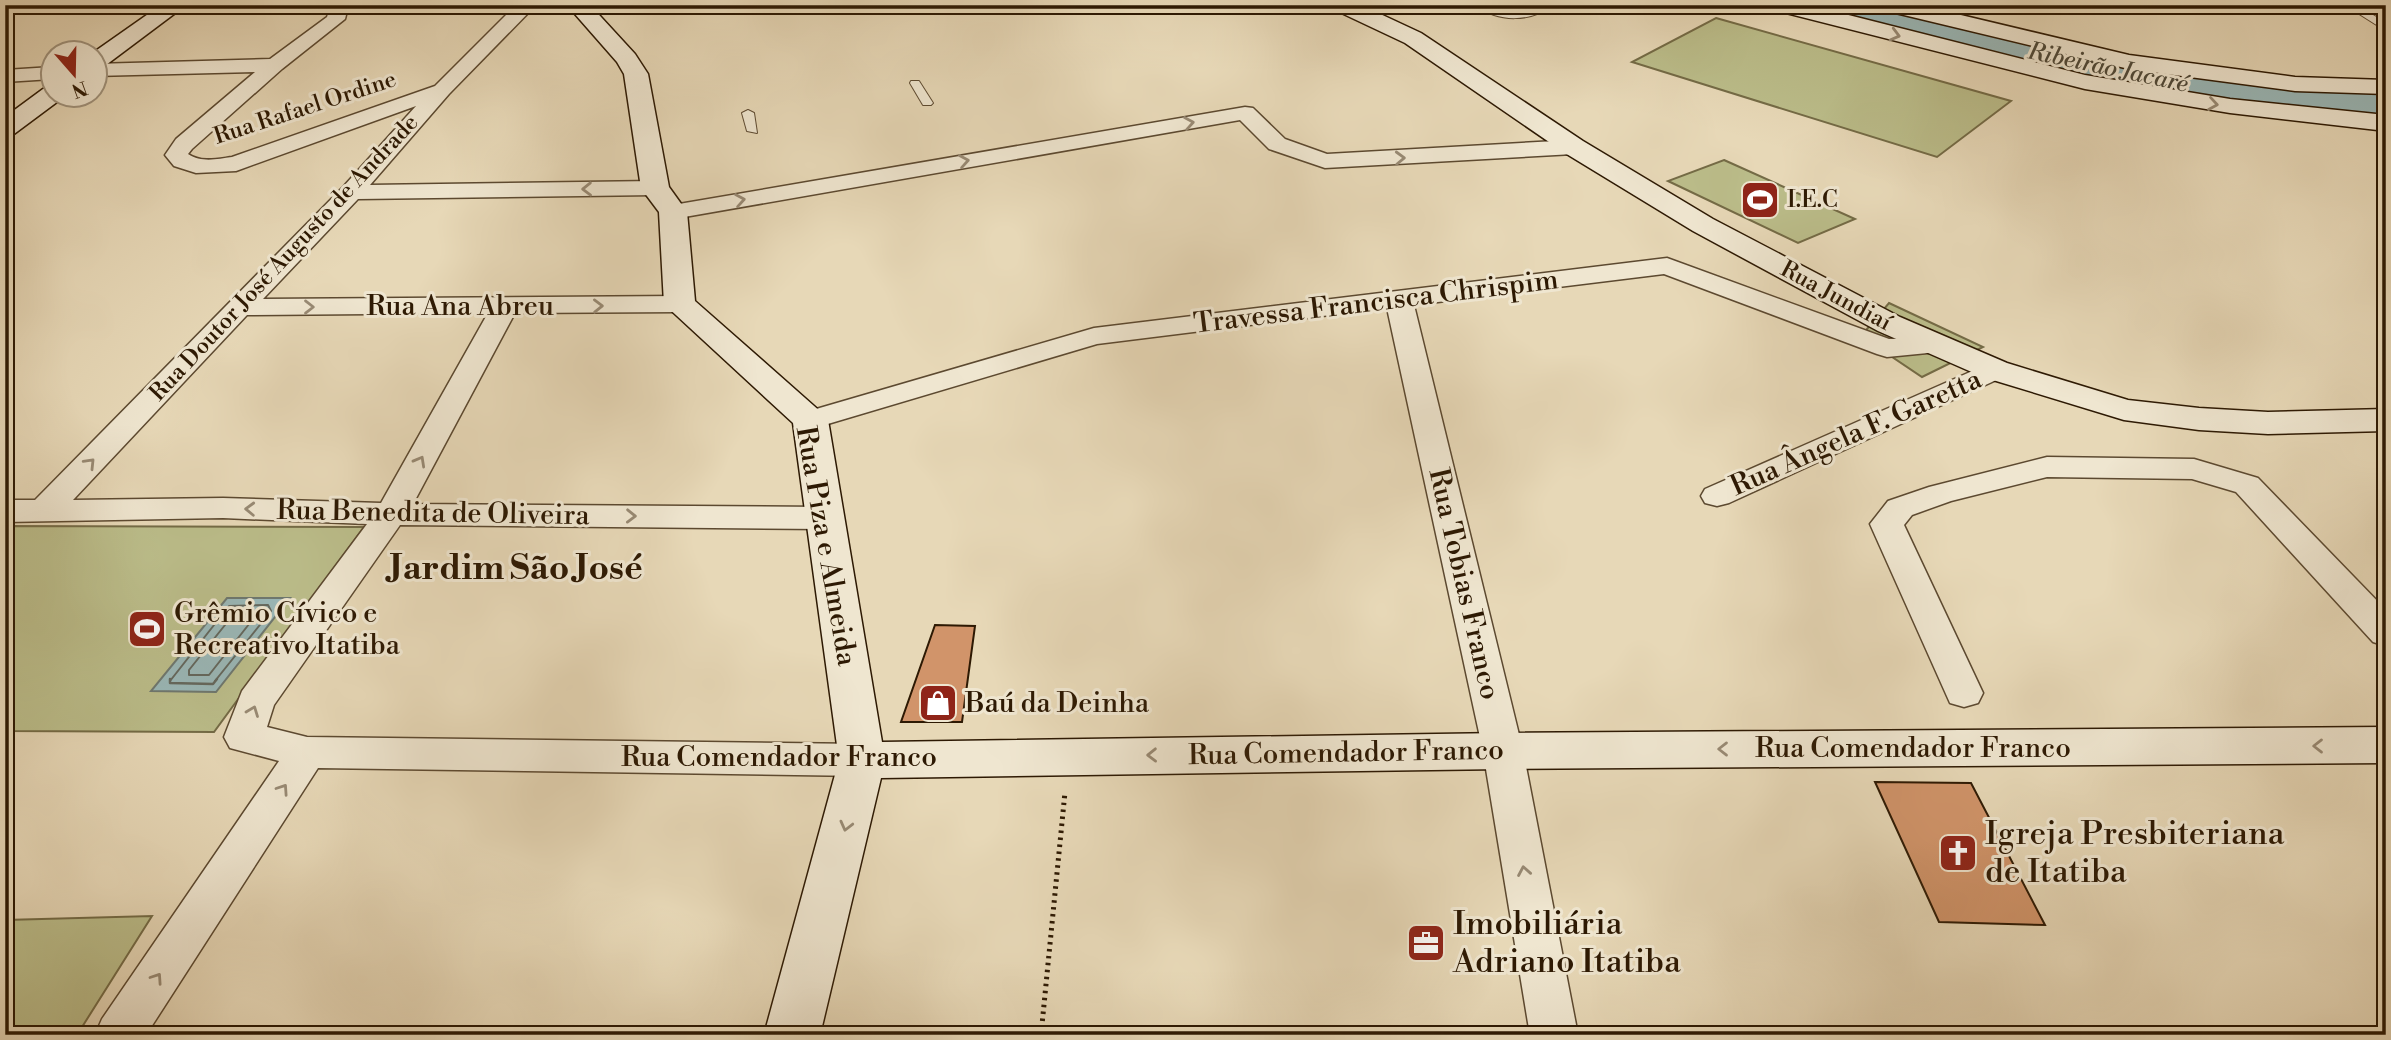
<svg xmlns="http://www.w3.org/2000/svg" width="2391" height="1040" font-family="'Libre Bodoni',serif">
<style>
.green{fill:#bbbd8a;stroke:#746b46;stroke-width:2}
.water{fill:#9ab8b8;stroke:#6e7870;stroke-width:2}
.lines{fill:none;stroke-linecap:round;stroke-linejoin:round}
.shore-far1{stroke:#64685e;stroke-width:2}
.shore{stroke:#64685e;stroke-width:2.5}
.river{fill:#9ab8b8;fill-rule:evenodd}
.building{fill:#d1946a;stroke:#2d1903;stroke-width:2}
.service-casing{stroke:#5c4930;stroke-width:2}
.minor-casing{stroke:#5c4930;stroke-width:3}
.secondary-casing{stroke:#2d1903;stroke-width:3}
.path{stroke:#2d1903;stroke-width:5;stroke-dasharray:2.5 4.5;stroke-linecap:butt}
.service{fill:#efe6d0;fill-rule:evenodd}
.minor{fill:#efe6d0;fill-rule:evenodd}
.secondary{fill:#efe6d0;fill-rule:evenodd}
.oneway{stroke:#988a74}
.labels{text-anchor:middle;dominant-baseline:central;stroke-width:6;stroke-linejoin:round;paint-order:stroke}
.far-street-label{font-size:23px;fill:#2d1903;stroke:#efe6d0}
.far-poi-label{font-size:23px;fill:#2d1903;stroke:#efe6d0;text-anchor:start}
.far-water-label{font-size:24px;font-style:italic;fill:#4e4939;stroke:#efe6d0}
.street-label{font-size:28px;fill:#2d1903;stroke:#efe6d0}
.poi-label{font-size:28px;fill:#2d1903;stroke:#efe6d0;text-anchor:start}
.near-poi-label{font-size:33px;fill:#2d1903;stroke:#efe6d0;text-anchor:start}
.district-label{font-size:35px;font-weight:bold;fill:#2d1903;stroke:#efe6d0}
</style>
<rect width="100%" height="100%" fill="#e7d8b7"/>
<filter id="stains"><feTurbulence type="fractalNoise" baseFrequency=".00286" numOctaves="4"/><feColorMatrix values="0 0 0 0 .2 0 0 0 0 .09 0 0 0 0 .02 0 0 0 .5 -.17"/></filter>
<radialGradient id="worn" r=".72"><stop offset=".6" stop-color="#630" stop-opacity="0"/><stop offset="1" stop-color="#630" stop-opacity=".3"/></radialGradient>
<g class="green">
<path d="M1716 18 2011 101 1937 157 1632 62Z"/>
<path d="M1724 160 1855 219 1798 243 1668 181Z"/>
<path d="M1889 303 1983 347 1922 377 1861 336Z"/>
<path d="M5 526 364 527 214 732 5 731Z"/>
<path d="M152 916 77 1035H5V920Z"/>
</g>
<path class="water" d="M227 598H290L216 692 151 691Z"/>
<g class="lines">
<g class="shore-far1">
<path d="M250 614 253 619 209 675H189V670L233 615Z"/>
<path d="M170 681 229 606 268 605 271 611 215 681"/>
</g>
<path class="shore" d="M170 679V683L213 684 217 679"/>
<path class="river" d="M1817 5H1877L2080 54 2182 74 2284 86 2386 92V116L2250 106 2148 91 2045 68 1822 12Z"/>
</g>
<g class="building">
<path d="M935 625 975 626 962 722H901Z"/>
<path d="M1875 782 1971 783 2045 925 1939 922Z"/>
</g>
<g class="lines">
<defs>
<g id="service">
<path d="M1476 5C1490 5 1501 13 1515 12 1529 12 1540 5 1554 5 1531 22 1498 23 1476 5Z"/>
<path d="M2017 5H2035L2036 6 2031 9Z"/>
<path d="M2345 5H2357L2386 23V31Z"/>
<path d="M911 81H919L933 103 931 105H923L910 83Z"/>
<path d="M748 110 754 113 757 133 747 131 742 113Z"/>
</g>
<g id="minor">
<path d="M309 5 345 7 347 11 345 19 282 69 192 149 188 154C202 163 217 159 232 157L435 86 516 5H536L449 94 370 185 655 181 663 183 667 188 663 193 655 195 358 199 263 299 680 296 690 298 694 304 690 310 680 312 515 313 413 504 824 507 836 510 841 518 836 526 824 529 400 525 274 705 267 727 307 737 862 744 876 749 882 760 876 771 862 776 318 768 146 1035H95L102 1019 279 761 230 748 224 737 242 691 367 524 223 518 5 522V500H35L343 187 416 106 236 171 196 173 174 166 165 155 176 139 255 72 94 76V64L270 59 327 17 328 14 311 9ZM488 313 381 503 223 498 73 500 247 315Z"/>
<path d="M52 67V79L5 82V70Z"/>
<path d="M1245 107 1253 108 1285 139 1327 154 1574 140 1582 142 1585 147 1582 152 1574 154 1325 168 1269 149 1240 120 673 219 664 217 661 212 664 207 673 205Z"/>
<path d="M1667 258 1889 339 1938 337 1948 339 1952 345 1948 351 1887 357 1877 354 1664 274 1414 305 1523 751 1578 1035H1530L1483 751 1387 308 1097 344 821 426 810 429 799 426 795 420 799 414 1094 328Z"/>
<path d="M1995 361 2005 364 2009 370 2005 376 1729 503 1717 506 1705 503 1701 496 1705 489Z"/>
<path d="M2047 457 2194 459 2258 478 2386 610V646L2373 642 2236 492 2192 479 2047 477 1951 501 1912 515 1904 525 1983 693 1978 703 1964 707 1950 703 1870 524 1888 501 1929 487Z"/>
</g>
<g id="secondary">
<path d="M161 5H186L102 68 94 70V52Z"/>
<path d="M567 5H590L635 54 648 74 669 187 687 212 695 301 822 413 828 420 882 742 1503 733 2386 727V763L1503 769 881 778 820 1035H764L839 760 793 423 664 304 659 212 641 188 624 74 617 62Z"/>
<path d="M1332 5H1361L1421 33 1583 141 1713 219 1900 317 2007 363 2128 400 2199 408 2268 412 2386 409V431L2268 434 2199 430 2124 420 1983 377 1878 331 1693 231 1565 153 1405 43 1335 10Z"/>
<path d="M1771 5H1809L2085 75 2230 99 2386 115V131L2230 113 2085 89 1774 10Z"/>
<path d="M1880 5H1919L2129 55 2295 77 2386 80V94L2295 91 2129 69 1883 10Z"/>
<path d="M52 87V94H64L61 99 14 134 5 137V117L43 89Z"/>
</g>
</defs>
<use href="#service" class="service-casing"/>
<use href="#minor" class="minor-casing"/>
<use href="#secondary" class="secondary-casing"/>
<path class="path" d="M1041 1035 1065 792"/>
<use href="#service" class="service"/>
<use href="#minor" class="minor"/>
<use href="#secondary" class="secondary"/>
</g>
<defs><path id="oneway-chevron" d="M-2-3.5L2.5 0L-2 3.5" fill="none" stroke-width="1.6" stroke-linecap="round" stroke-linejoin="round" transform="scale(1.75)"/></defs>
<g class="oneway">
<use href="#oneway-chevron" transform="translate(1895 35) rotate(15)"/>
<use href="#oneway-chevron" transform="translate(2213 104) rotate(9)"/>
<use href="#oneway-chevron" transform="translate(1189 123) rotate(-10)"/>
<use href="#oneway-chevron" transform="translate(1400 158) rotate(-2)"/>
<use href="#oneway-chevron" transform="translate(964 161) rotate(-10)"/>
<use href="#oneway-chevron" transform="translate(587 189) rotate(179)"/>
<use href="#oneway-chevron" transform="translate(740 200) rotate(-10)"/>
<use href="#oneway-chevron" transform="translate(598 306) rotate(-1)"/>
<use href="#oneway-chevron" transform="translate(309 307)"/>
<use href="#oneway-chevron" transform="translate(420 461) rotate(-61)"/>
<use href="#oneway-chevron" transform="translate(90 463) rotate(-46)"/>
<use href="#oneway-chevron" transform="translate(250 509) rotate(-178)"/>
<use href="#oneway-chevron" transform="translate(631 516) rotate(1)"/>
<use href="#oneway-chevron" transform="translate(253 711) rotate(-69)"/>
<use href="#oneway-chevron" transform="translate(2318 746) rotate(180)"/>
<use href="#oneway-chevron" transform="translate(1723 749) rotate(180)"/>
<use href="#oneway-chevron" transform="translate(1152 755) rotate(179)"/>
<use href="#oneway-chevron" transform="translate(283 789) rotate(-56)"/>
<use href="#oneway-chevron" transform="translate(846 826) rotate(104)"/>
<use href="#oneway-chevron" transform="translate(1524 871) rotate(-100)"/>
<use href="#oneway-chevron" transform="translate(157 978) rotate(-56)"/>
</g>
<defs>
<symbol id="stadium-square" viewBox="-11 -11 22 22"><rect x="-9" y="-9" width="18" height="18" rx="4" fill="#8f2418" stroke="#efe6d0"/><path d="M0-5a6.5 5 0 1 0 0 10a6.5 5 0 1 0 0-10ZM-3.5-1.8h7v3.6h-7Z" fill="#fff"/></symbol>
<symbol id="shop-square" viewBox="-11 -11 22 22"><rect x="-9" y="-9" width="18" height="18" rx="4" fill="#8f2418" stroke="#efe6d0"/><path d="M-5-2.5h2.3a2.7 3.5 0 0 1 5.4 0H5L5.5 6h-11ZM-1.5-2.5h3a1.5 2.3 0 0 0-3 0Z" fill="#fff"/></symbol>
<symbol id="church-square" viewBox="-11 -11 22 22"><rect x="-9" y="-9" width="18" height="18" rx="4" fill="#8f2418" stroke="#efe6d0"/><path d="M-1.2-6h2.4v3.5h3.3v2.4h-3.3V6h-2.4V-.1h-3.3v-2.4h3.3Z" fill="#fff"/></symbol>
<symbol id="office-square" viewBox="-11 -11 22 22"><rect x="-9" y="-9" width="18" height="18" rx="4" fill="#8f2418" stroke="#efe6d0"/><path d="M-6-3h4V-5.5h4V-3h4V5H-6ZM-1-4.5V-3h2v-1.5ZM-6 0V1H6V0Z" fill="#fff"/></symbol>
</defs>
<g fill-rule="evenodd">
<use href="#stadium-square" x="1738" y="178" width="44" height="44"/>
<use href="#stadium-square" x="125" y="607" width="44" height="44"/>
<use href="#shop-square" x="916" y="681" width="44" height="44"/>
<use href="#church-square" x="1936" y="831" width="44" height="44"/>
<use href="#office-square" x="1404" y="921" width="44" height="44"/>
</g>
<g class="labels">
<g class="far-street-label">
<text transform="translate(305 108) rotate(-18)">Rua Rafael Ordine</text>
<text transform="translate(284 258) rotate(-47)">Rua Doutor José Augusto de Andrade</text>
<text transform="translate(1836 296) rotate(28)">Rua Jundiaí</text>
</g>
<g class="far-poi-label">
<text x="1787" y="200">I.E.C</text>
</g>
<g class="far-water-label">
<text transform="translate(2108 68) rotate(12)">Ribeirão Jacaré</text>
</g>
<g class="street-label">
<text transform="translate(1376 302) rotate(-7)">Travessa Francisca Chrispim</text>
<text x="460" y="306">Rua Ana Abreu</text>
<text transform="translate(1856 433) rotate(-24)">Rua Ângela F. Garetta</text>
<text transform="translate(433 513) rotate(1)">Rua Benedita de Oliveira</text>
<text transform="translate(826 546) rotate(80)">Rua Piza e Almeida</text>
<text transform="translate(1464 584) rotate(77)">Rua Tobias Franco</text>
<text x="1913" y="748">Rua Comendador Franco</text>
<text transform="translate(1346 753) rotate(-1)">Rua Comendador Franco</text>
<text x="779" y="757">Rua Comendador Franco</text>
</g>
<g class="poi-label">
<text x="174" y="613">Grêmio Cívico e<tspan x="174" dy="32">Recreativo Itatiba</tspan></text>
<text x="965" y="703">Baú da Deinha</text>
</g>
<g class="near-poi-label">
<text x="1985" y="834">Igreja Presbiteriana<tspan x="1985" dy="38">de Itatiba</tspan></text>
<text x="1453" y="924">Imobiliária<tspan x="1453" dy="38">Adriano Itatiba</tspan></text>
</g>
<g class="district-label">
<text x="516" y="568">Jardim São José</text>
</g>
</g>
<rect width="2391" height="1040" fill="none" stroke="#e7d8b7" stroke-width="28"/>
<rect x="7" y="7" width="2377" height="1026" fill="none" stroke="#2d1903" stroke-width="3.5"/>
<rect x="14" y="14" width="2363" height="1012" fill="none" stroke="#2d1903" stroke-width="2"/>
<g transform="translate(74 74) rotate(160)"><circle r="33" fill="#efe6d0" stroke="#a1947e" stroke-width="2"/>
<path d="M0-5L12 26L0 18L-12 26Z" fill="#8f2418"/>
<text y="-10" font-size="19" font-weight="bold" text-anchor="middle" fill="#2d1903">N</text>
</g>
<rect width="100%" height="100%" filter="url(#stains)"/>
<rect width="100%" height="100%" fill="url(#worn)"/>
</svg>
